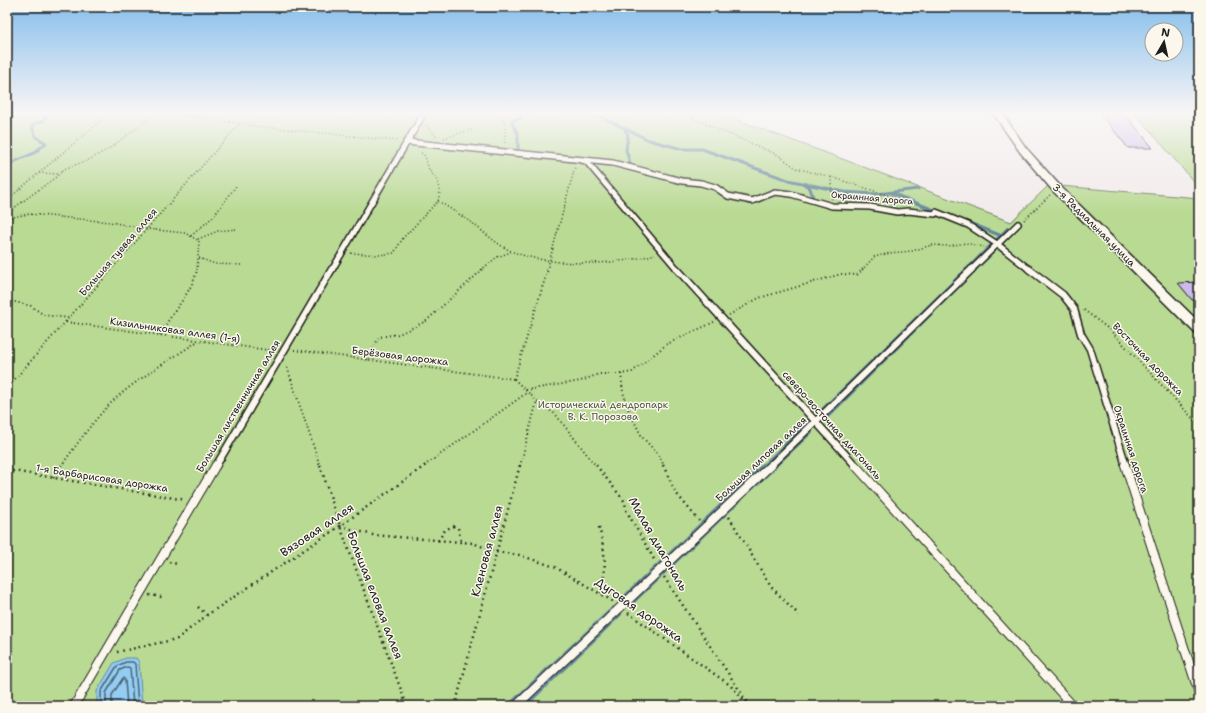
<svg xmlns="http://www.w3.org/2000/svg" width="1206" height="713" font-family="'Shantell Sans',sans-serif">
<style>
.green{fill:#b9da93;stroke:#6a7b58}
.water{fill:#93cdf3;stroke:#63869d}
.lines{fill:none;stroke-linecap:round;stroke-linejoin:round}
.shore{stroke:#4c6372;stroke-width:1.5}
.stream-far2{stroke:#63869d;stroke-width:3}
.stream-far1{stroke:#63869d;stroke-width:3.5}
.stream{stroke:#63869d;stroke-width:4.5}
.building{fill:#ccbaeb;stroke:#1c1c1c}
.service-far2-casing{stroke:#1c1c1c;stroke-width:8}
.service-far1-casing{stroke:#1c1c1c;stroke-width:9}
.service-casing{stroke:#1c1c1c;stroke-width:10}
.minor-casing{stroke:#1c1c1c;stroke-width:3}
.path-far2{stroke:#1c1c1c;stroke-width:1.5;stroke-dasharray:1 2.5;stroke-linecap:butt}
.path-far1{stroke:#1c1c1c;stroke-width:2;stroke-dasharray:1 3;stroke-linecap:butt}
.path{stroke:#1c1c1c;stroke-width:2.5;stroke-dasharray:1.5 4;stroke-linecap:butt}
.service-far2{stroke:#fbf7ec;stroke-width:5}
.service-far1{stroke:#fbf7ec;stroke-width:6}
.service{stroke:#fbf7ec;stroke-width:8}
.minor{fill:#fbf7ec;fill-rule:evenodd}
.labels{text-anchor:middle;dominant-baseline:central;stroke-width:3;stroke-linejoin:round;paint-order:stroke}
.far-street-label{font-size:9px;fill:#1c1c1c;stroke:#fbf7ec}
.street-label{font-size:10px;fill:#1c1c1c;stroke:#fbf7ec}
.park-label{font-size:10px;fill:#4b5540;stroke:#fbf7ec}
.near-street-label{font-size:12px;fill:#1c1c1c;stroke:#fbf7ec}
</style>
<rect width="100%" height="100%" fill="#f2ebec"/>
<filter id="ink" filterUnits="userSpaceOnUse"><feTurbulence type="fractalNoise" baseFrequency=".025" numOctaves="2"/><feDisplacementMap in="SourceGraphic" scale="8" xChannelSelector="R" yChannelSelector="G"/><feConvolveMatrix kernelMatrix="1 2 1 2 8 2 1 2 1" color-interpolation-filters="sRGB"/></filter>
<g filter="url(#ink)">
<g class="green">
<path d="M7 113H719L1011 222 1049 185 1199 198V706H7Z"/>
<path d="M1135 113H1199V188Z"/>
</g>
<path class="water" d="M126 658H136L139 662 142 706H97V691L114 663Z"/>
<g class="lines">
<g class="shore">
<path d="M101 706V692L117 666 126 662H133L135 664 138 706"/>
<path d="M106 706V693L120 670 127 667 130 668 133 706"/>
<path d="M112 706V695L123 678 125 680 127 706"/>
</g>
<g class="stream-far2">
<path d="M586 113 601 117 649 140 682 149H702L788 180 844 192 877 194 918 189"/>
<path d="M625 130 628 135 626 150 630 163"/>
<path d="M518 148V134L512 123 513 120 521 118 522 113"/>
<path d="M7 165 34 153 46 143 36 137 32 127 36 123 43 121 49 113"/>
<path d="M804 184 810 188 813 198"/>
<path d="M891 193 939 212"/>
<path d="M846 194 872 205"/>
<path d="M967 222 1002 236"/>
<path d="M966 270 1008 228"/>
<path d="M975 270 1014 231"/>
</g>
<g class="stream-far1">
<path d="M820 412 967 269"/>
<path d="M825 419 976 269"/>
<path d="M763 466 806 425"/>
<path d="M775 466 811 432"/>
</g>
<g class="stream">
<path d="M622 600 764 465"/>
<path d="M629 605 776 465"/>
<path d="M509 706 613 609"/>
<path d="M524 706 620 614"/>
</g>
</g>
<g class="building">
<path d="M1100 113H1124L1153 148H1128Z"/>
<path d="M1199 282V300H1192L1178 283Z"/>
</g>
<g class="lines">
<defs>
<g id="service-far2">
<path d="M406 142 613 163 682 181 701 183 715 187 728 196 752 201 775 192 791 194 832 206 870 207 897 212 908 211 935 214 936 212 968 225 997 244 1030 270"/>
<path d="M582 160 586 161 678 270"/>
<path d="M332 270 421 118"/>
<path d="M971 270 1018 224"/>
</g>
<g id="service-far1">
<path d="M677 269 856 466"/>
<path d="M1029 269 1063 295 1074 309 1081 334 1090 349 1126 466"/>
<path d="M216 466 332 269"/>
<path d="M770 466 972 269"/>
</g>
<g id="service">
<path d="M855 465 1073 706"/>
<path d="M1125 465 1199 693"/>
<path d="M74 706 216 465"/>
<path d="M516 706 771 465"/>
</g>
<path id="minor" d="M993 113H1002L1026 148 1061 187 1199 322V335L1195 333 1053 191 1020 152Z"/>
</defs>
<use href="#service-far2" class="service-far2-casing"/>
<use href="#service-far1" class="service-far1-casing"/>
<use href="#service" class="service-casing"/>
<use href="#minor" class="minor-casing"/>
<g class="path-far2">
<path d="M170 113 255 126 399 141"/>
<path d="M680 113 778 155 796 168 831 177 909 202"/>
<path d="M499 116 505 123V144"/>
<path d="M7 117 11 113"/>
<path d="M426 125 437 137"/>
<path d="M444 138 474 129"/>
<path d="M39 173 58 174"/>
<path d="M831 177 832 199"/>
<path d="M7 200 110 113"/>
<path d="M438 201C451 209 464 217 476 226 487 235 498 245 511 251 549 267 616 266 655 254"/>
<path d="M7 213 56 177 64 169 91 159 110 148 156 113"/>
<path d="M7 218 29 214 110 222 147 229 185 233 199 241 197 270"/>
<path d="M1024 220 1050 195"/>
<path d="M191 236 214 216 236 186"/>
<path d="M198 239 218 231 237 229"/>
<path d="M351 253 379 255 394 253 403 238 438 201 440 192 437 180 429 170 425 156 420 152"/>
<path d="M199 258 215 264 243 265"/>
<path d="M111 270 239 124"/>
<path d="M481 270 497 257 511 252"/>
<path d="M547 270 575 167"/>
<path d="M862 270 874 257 890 253 912 251 932 245 948 246 966 243 984 247"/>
</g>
<g class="path-far1">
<path d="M7 300 31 306 44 315 69 318"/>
<path d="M1084 310 1110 330 1199 425"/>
<path d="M729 315 759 298 841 274 857 275 863 269"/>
<path d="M66 322 275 351"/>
<path d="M160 335C170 314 194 290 197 269"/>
<path d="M294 350 514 379"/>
<path d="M367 360 379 337 399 334 426 321 483 269"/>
<path d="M286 364 320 466"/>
<path d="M621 374 623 392 629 411 642 437 659 455 664 466"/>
<path d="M514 379 537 401 556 415 596 466"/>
<path d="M514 379 548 269"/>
<path d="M7 388 112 269"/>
<path d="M526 390 581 381 599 374H621L632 372 667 344 714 322"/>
<path d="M61 466C78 443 94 419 115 399 140 377 170 360 198 341"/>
<path d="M424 466 528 392"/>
<path d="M520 466 537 401"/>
</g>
<g class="path">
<path d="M320 465 340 526 407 706"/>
<path d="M596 465 625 502 626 510 655 561"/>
<path d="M663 465 676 493 699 521"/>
<path d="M7 470 186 500"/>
<path d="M53 478 62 465"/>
<path d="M729 517 771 587 799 615"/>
<path d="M340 526 373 535 473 543 496 552 519 555 555 567 614 602"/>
<path d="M599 527C605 550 607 569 601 593"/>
<path d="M438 541 445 530 453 526 458 528 461 542"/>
<path d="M169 562 177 564"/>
<path d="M664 577 748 703"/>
<path d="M149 595 162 597"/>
<path d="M198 607 207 615"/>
<path d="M628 613 730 685 749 706"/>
<path d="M117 652 177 639 207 615 340 526 426 465"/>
<path d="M455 706 520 465"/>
</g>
<use href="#service-far2" class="service-far2"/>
<use href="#service-far1" class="service-far1"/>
<use href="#service" class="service"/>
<use href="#minor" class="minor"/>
</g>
</g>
<linearGradient id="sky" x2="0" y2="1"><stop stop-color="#86beec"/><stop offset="0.53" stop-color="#f9f6f6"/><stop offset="1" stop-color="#f9f6f6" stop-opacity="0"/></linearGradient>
<rect width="1206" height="213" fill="url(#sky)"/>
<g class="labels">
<g class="far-street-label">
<text transform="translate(872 198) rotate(5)">Окраинная дорога</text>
</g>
<g class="street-label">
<text transform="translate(1094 225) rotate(45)">3-я Радиальная улица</text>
<text transform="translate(118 252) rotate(-49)">Большая туевая аллея</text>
<text transform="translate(175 330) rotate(8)">Кизильниковая аллея (1-я)</text>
<text transform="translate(400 356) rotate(7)">Берёзовая дорожка</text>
<text transform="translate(1148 359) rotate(46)">Восточная дорожка</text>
<text transform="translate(238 406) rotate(-59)">Большая лиственничная аллея</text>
<text transform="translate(832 425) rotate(48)">северо-восточная диагональ</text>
<text transform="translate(1131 449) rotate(72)">Окраинная дорога</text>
<text transform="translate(761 459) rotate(-43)">Большая липовая аллея</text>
<text transform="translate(102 478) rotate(9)">1-я Барбарисовая дорожка</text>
</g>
<g class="park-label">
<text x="603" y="404">Исторический дендропарк<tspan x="603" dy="12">В. К. Порозова</tspan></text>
</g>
<g class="near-street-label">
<text transform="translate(317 530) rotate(-34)">Вязовая аллея</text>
<text transform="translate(658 544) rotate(60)">Малая диагональ</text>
<text transform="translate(487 551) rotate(-75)">Кленовая аллея</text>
<text transform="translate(375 595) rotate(69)">Большая еловая аллея</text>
<text transform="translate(639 610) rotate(35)">Дуговая дорожка</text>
</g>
</g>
<rect width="1206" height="713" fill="none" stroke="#fbf7ec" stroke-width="24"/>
<rect x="12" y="12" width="1182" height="689" fill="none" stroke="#1c1c1c" stroke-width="1.5" filter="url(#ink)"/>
<g transform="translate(1164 42) rotate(9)"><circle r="19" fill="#fbf7ec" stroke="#a29f99"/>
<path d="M0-3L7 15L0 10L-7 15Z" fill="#1c1c1c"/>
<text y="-6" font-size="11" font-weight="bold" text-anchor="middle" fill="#1c1c1c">N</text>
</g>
</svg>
